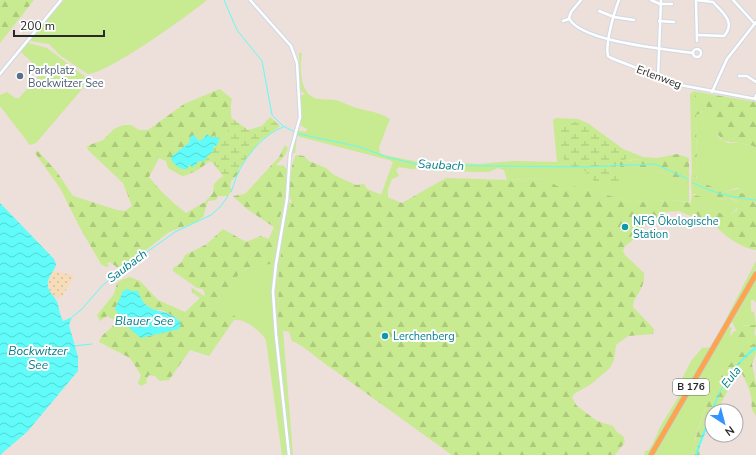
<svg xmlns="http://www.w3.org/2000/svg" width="756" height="455" font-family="'Nunito Sans',sans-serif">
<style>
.grass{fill:#c8ea90}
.forest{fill:url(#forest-firs);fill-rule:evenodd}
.wetland{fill:url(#wetland-marsh)}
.sand{fill:url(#sand-dots)}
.water{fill:url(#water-waves)}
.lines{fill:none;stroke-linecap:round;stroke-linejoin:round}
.stream{stroke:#61fbf9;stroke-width:1}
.minor-casing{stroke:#cfd9e4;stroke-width:4.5}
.primary-casing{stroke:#c3c3c3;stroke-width:6}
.minor{stroke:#fff;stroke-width:2.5}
.primary{stroke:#ffa44d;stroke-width:4.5}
.service-dot{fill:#5c6f8a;stroke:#fff;stroke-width:1.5}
.culture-dot{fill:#0f9aa8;stroke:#fff;stroke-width:1.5}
.labels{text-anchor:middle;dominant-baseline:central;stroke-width:4;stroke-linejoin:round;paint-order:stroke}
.shield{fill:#fff;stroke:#696969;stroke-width:1}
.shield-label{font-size:10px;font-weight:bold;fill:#292929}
.service-label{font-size:11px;fill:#4e5e75;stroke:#fff;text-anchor:start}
.street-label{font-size:11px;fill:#292929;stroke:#fff}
.culture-label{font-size:11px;fill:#0d838f;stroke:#fff;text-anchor:start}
.water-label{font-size:12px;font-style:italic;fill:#038089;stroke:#fff}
</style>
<defs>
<pattern id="forest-firs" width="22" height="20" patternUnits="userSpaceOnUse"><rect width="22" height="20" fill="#c8ea90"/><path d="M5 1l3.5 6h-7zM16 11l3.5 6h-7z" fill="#acc97c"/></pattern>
<pattern id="wetland-marsh" width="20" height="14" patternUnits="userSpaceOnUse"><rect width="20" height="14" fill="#c8ea90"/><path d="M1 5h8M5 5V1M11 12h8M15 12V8" fill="none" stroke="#acc97c"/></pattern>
<pattern id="sand-dots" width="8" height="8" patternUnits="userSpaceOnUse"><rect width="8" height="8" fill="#f6dcb9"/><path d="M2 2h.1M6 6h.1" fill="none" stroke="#d3bd9f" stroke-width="1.8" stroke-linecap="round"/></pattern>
<pattern id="water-waves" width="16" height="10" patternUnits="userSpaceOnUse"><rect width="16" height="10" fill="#61fbf9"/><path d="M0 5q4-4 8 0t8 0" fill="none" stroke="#54d7d5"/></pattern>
</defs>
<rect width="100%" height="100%" fill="#eddfd9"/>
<g class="grass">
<path d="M64 0H207C189 15 107 74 88 74L61 56 49 44 30 41Z"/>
<path d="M28 43 47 48 88 79 82 89 36 143 30 145 0 106V95L7 92 15 98H19L39 76 40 70 21 52Z"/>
<path d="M299 53H302C300 67 299 91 314 98 321 100 328 99 335 100 342 101 349 106 356 108 368 111 379 112 390 119L379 147 380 153 384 155 428 164 437 162 479 164 513 161 557 162 553 120 556 118 578 119 589 124 623 149 643 157 642 159 629 160 627 169 647 167 685 183 689 181V202L674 200 633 202 573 186H557L544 178 507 180 504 170 498 168 489 172H483L433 171 422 168 411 169 399 167 396 170 399 176 392 179 388 189V198L381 195 393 162 389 160 297 136 295 153H291L298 130 306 132 307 129 300 125 302 115 300 96 305 94 300 90Z"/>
<path d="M694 91 709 94 707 111 719 138 728 143H740L756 147V203L753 202V196L740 193 741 188H736L725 192 696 181 697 176 691 177 692 173 697 172 696 115 703 112 695 110V102L690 94Z"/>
<path d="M283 165 287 169 286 192 274 264 272 299 274 330 288 455H282L266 340C261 331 244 318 234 320L235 317 215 303C231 297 230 284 239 274 246 266 262 264 272 262L276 227 283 208 282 194 284 179 279 167Z"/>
<path d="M691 184 702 189 705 193 711 196 715 195 720 200 728 198 739 202V206L730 215H725L699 205 696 194H692Z"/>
<path d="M289 202 292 204 279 264 278 319 279 330 283 331 293 455H290V452L275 317V292L277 264Z"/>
<path d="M756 261V269L753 275 729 319H726Z"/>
<path d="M756 278V303L754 300H751V311L754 312 756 325H743L738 333 732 322Z"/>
<path d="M729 326 732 328 730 333 732 337 756 342C751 347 744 350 739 355 714 382 698 419 692 455H654Z"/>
<path d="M703 347 704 348 712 347 649 455H644L645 451 649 450 653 443 660 427 679 396 680 383 691 361Z"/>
</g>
<g class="forest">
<path d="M0 0H34L0 43Z"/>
<path d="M220 89 232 99C229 109 233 119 231 127 226 147 203 173 182 176L168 168 166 161 159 158 149 177C160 191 172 202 186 213L205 202 213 193 214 184 220 178 237 169 240 172 231 181 230 187 232 190 228 196H218L216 200 208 201 203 217 196 222 169 232 146 250 118 268 110 262 107 263 109 266 106 267 101 264 79 226 60 188 35 153V152L38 151 57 172 73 196 117 210 125 211 132 206 123 183 88 150 87 146 103 140 114 129 123 125H131L139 130H148L184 104ZM194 135 199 141 208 136 211 137 198 162 188 165V169H182L172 156 190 142 189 138Z"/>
<path d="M695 93 696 97 695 110 703 112 696 115 697 172 693 173H692L690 94Z"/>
<path d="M709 94 756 102V147C722 136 724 152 708 114H705Z"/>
<path d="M285 145 288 148C286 155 281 160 276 165L283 166 285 174 282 194 283 208 276 227 272 264C262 265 247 265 239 274 230 284 231 297 216 303L236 317 209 356 190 350 169 380 160 381 155 376 149 375 146 380 147 383 141 386 138 383 141 375 130 358 99 342C102 332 112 330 116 321L107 316 100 321 97 315 114 294 117 283 123 279 130 277 140 281 158 300 185 312 200 298 192 292 191 287 204 296 205 294 203 289 197 288 173 271V268L181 263 185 255 207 244 223 229 246 242 261 236 269 239 274 227 247 209 233 196 245 194 279 157ZM135 291 146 306 153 310H162L178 319 179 328C169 331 154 333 146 337L125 324 116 309V306L132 292Z"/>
<path d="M677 154 689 158V181L685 183 647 167 627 169 620 168V162L642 159 643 157 658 158Z"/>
<path d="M296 155 304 156 309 161 326 168 334 175 356 185 364 184 367 189 402 203 446 178 513 180 545 178 557 186H573L633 202 674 200 691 203 692 194 701 197 698 199 699 205 725 215H730L737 210 739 202C735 198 725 197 720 200L715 195 711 196 705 193 702 189H699L691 184V177L695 175 697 181 718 189H724L725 192 741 188 740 193 753 195V202L756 204V250C736 247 720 231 707 218L691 216 679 211 665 212 643 227 638 236 625 246 623 251 625 255 644 273C645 292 633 295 633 307L654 329 653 334 628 336 616 345 614 360 610 368 591 384 574 394 572 398 577 406 597 421 613 426 617 432 623 436 625 442 615 455H452L334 370C321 362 305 346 292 341L289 332 279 330 278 319 279 264 292 202 289 197C291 182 289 169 296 155Z"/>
<path d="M756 325 754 334 756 336V353L752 364 756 384V416C749 405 753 406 751 396 749 387 745 379 741 372L737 373 717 411H712V424C705 431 697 444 700 455H692C698 424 715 374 741 353 745 349 751 346 756 342L739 340 732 337V334L734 331 739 332 740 326Z"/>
</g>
<g class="wetland">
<path d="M270 117 280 126 260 141 233 176 225 178 212 162 205 161 220 138 211 137 217 134 224 137 228 132V121L233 119 248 130 262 126Z"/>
<path d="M575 122 587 126 628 155 626 159 617 162C614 169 618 171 623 176V179L616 183 595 182 584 170 562 168 561 164 564 159C557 150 555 131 566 124Z"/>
</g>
<path class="sand" d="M52 271 72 275 74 277 61 298 52 296C47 287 48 281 52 271Z"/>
<g class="water">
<path d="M207 134 211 137 220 138 217 145 213 147 214 151 207 156 205 161H199L192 168 190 165H188V169C179 170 175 165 171 159L172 156 190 142 189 138 194 135 199 141 204 138Z"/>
<path d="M0 203 54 259 56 264C55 270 50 274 48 281 46 292 55 295 58 304 59 310 60 315 63 321L72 317 69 325 78 357V371L27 432 0 455Z"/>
<path d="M127 289 132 291H138C147 319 166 304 181 323L179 329 141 338 129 328 115 309 123 291Z"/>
<path d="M756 346V349C729 370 721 388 711 417 707 430 701 442 697 455H695C699 442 704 430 709 417 719 389 732 365 756 346Z"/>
</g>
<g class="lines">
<g class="stream">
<path d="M224 0 237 30 262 61 272 115 283 126 299 134 360 147 387 157 419 165 582 167 655 164 688 179"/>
<path d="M693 183C713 193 734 198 756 200"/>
<path d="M231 192C234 185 236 176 240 169 249 152 265 134 283 127"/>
<path d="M72 317 81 310 102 286 123 269 175 232 211 215 220 207 228 196"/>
<path d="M74 346 92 344"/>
</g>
<defs>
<g id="minor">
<path d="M250 0 291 46 297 63 300 117 290 154 287 199 276 264 273 292 276 335 289 455"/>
<path d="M581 0 571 12 569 18C580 42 667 49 693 53"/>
<path d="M619 0C614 12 605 44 608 56L611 58 680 85 756 99"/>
<path d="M651 0 660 4H672"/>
<path d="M696 0 713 2C723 13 736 22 724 36L697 35"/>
<path d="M696 0 697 41"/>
<path d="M733 0 755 24"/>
<path d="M599 11 614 17 634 20"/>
<path d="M563 21 569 19"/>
<path d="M659 21 674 22"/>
<circle cx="697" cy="53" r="4"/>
<path d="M0 74 61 0"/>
<path d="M739 76H747L756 82"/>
<path d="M658 78 661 0"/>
<path d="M712 92 727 59 756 22"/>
<path d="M755 99 756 95"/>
</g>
<path id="primary" d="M651 455 756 274"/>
</defs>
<use href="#minor" class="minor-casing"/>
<use href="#primary" class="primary-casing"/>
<use href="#minor" class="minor"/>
<use href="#primary" class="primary"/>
</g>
<circle class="service-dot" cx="20" cy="76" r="4"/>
<g class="culture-dot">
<circle cx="625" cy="227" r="4"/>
<circle cx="385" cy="336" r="4"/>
</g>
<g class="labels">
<rect class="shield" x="673" y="379" width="36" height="16" rx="3"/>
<g class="shield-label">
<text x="691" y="387">B 176</text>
</g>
<g class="service-label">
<text x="28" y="70">Parkplatz<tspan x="28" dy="13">Bockwitzer See</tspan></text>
</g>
<g class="street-label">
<text transform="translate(659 77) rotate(20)">Erlenweg</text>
</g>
<g class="culture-label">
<text x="633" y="221">NFG Ökologische<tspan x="633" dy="13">Station</tspan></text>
<text x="393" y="336">Lerchenberg</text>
</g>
<g class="water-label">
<text transform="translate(441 165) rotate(3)">Saubach</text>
<text transform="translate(127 266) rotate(-37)">Saubach</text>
<text x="144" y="321">Blauer See</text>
<text x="38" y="351">Bockwitzer<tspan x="38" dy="14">See</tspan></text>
<text transform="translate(731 377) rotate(-52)">Eula</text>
</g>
</g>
<g transform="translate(724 423) rotate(144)"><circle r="19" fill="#ffffff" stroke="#a9a9a9"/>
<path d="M0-3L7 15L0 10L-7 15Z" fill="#3593ff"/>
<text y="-6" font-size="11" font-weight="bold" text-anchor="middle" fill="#292929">N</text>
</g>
<path d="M14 30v6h90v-6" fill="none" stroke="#292929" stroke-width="2"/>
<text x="20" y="30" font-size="12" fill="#292929" stroke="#ffffff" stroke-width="3" paint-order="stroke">200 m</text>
</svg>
